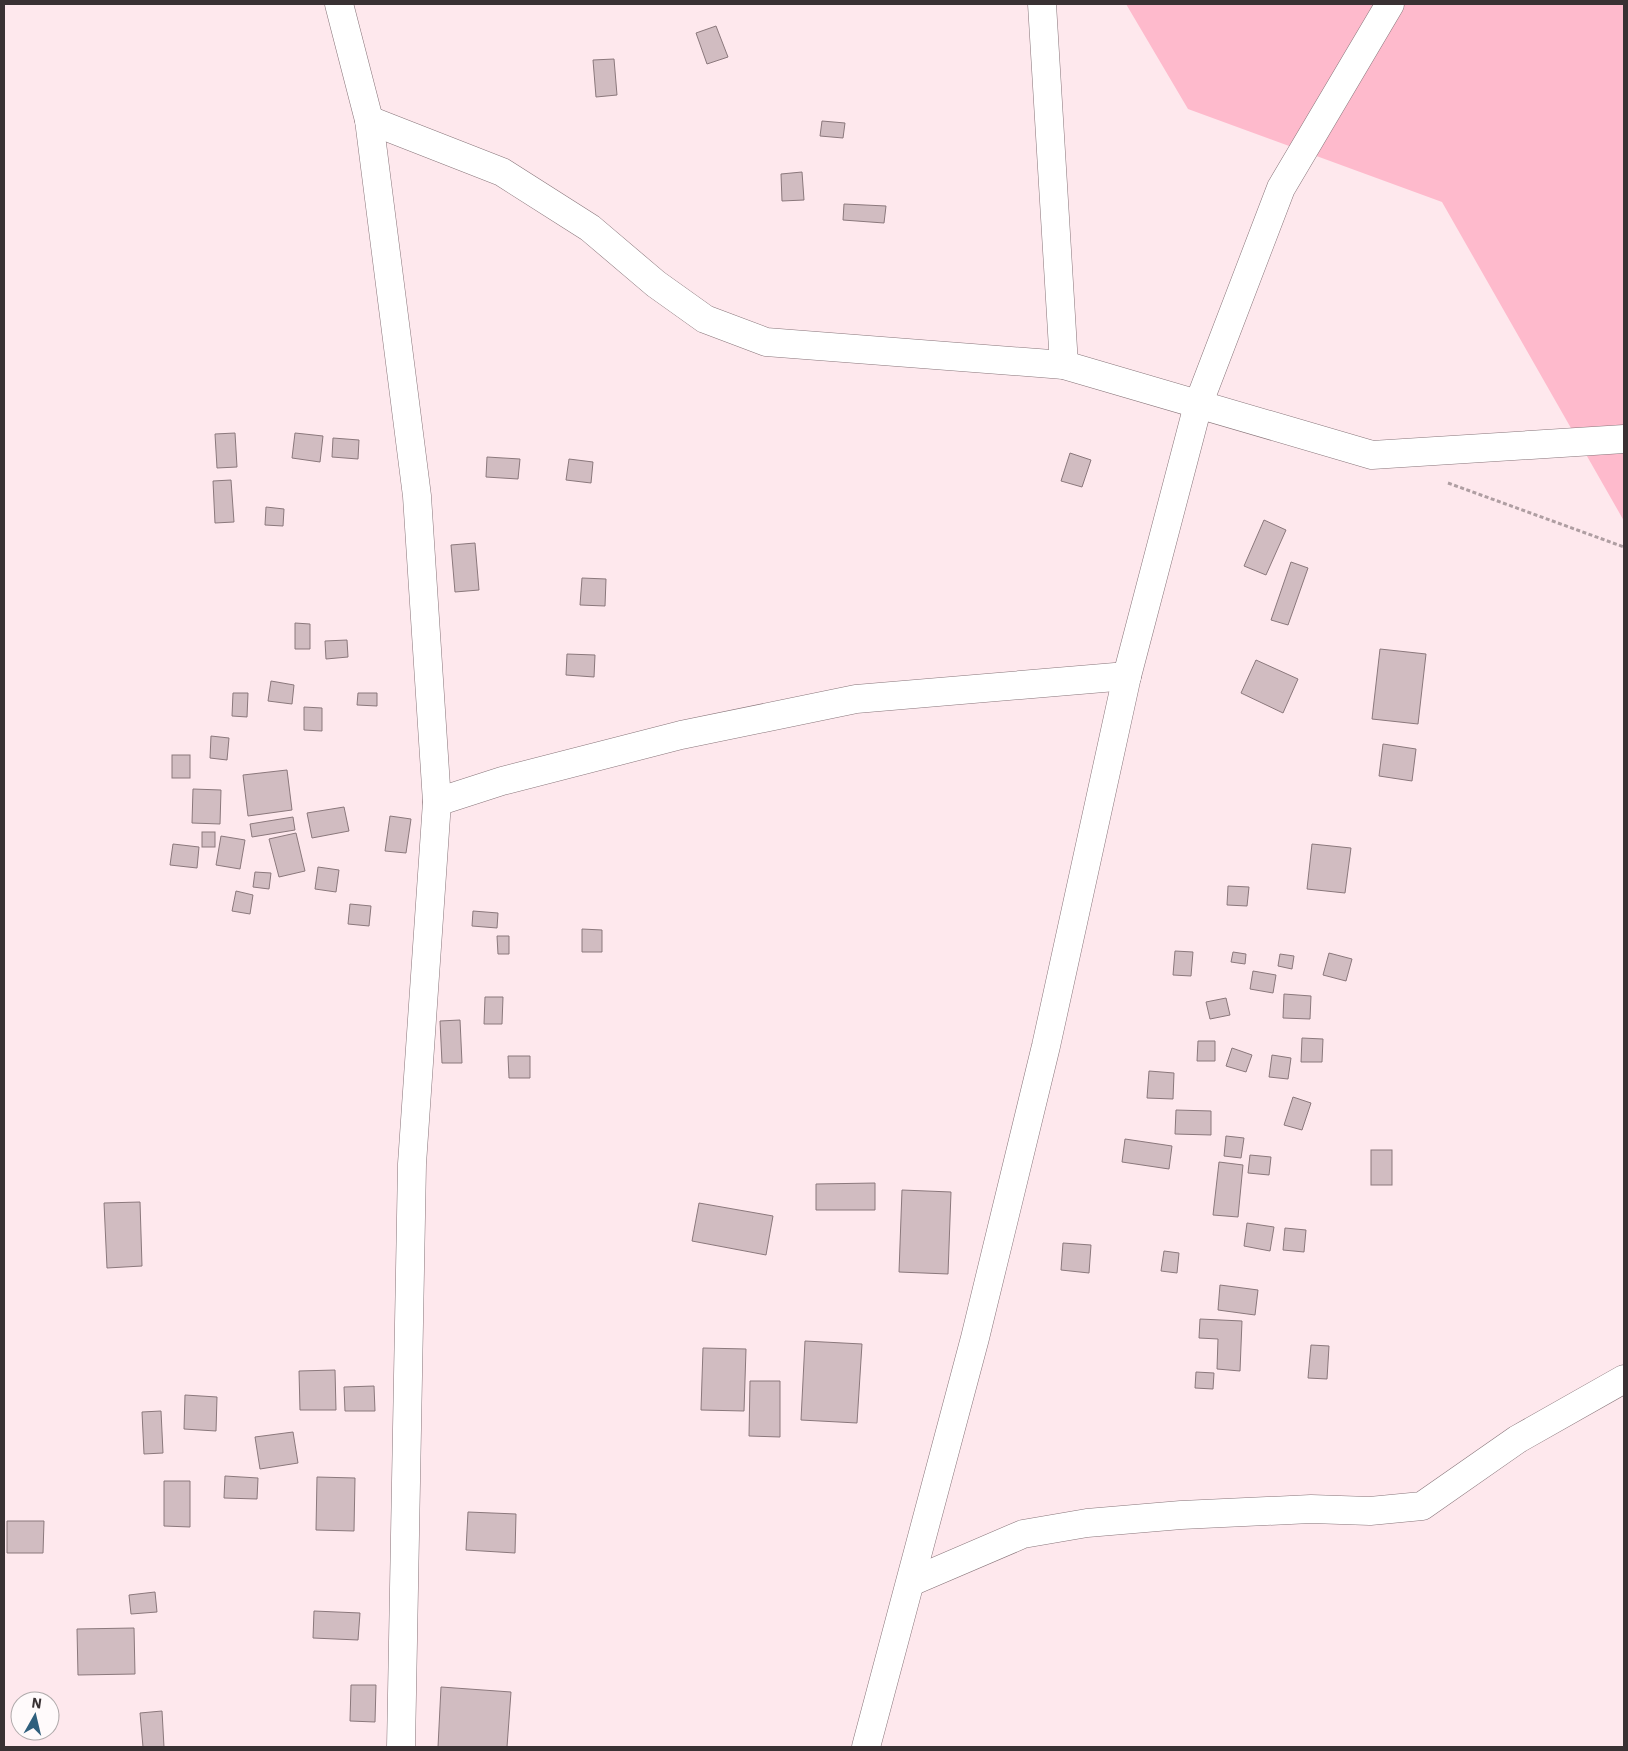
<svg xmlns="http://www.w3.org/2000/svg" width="1628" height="1751" font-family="'IBM Plex Sans',sans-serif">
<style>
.green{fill:#febacc}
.building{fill:#d1bcc1;stroke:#8b787c}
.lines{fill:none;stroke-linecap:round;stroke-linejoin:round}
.minor-casing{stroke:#88757a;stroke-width:29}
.path{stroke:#af9ea2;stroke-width:3;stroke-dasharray:4 2.5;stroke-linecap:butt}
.minor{stroke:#fff;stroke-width:28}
</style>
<rect width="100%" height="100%" fill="#fee8ed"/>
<path class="green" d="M1126 4H1624V521L1442 202 1188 109Z"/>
<g class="building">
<path d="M716 26 728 57 707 64 696 33Z"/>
<path d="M614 59 617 95 596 97 593 60Z"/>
<path d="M822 121 845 123 843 138 820 136Z"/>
<path d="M802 172 804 200 782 201 781 174Z"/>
<path d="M844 204 886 206 884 223 843 220Z"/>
<path d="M235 433 237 467 217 468 215 434Z"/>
<path d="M295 433 323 436 320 462 292 458Z"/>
<path d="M333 438 359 440 358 459 332 457Z"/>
<path d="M1070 453 1091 460 1082 487 1061 481Z"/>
<path d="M487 457 520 459 518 479 486 477Z"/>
<path d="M569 459 593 462 591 483 566 480Z"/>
<path d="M231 480 234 522 215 523 213 481Z"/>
<path d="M266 507 284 509 283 526 265 525Z"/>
<path d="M1264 520 1286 530 1266 575 1244 566Z"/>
<path d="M475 543 479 590 455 592 451 545Z"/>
<path d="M1291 562 1308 568 1288 625 1271 620Z"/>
<path d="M582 578 606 579 605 606 580 605Z"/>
<path d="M295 623 310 624V649H295Z"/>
<path d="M347 640 348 657 326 659 325 641Z"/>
<path d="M1380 649 1426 654 1418 724 1372 719Z"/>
<path d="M567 654 595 655 594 677 566 675Z"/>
<path d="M1256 660 1298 679 1283 713 1241 693Z"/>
<path d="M271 681 294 685 292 704 268 701Z"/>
<path d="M233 693H248L247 717 232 716Z"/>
<path d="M358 693H377V706L357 705Z"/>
<path d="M304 707 322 708V731L304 730Z"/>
<path d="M211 736 229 738 227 760 210 758Z"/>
<path d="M1383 744 1416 749 1412 781 1379 776Z"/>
<rect x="172" y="755" width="18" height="23"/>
<path d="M287 770 292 810 248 816 243 775Z"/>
<path d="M193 789 221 790 220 824 192 823Z"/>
<path d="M344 807 349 831 312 838 307 813Z"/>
<path d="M390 816 411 819 406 853 385 851Z"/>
<path d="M293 817 295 830 252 837 250 824Z"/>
<rect x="202" y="832" width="13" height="15"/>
<path d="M296 833 305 871 279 877 269 839Z"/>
<path d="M221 836 245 840 240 869 216 865Z"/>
<path d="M173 844 199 847 197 868 170 865Z"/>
<path d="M1312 844 1351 848 1345 893 1307 889Z"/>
<path d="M318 867 339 870 336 892 315 889Z"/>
<path d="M255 872 271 873 269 889 253 887Z"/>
<path d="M1228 886 1249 887 1247 906 1227 905Z"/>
<path d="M236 891 253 895 250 914 232 911Z"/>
<path d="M350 904 371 906 369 926 348 924Z"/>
<path d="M473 911 498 913 497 928 472 926Z"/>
<path d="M582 929 602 930V952H582Z"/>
<path d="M497 936H509V954H498Z"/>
<path d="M1175 951 1193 952 1191 976 1173 975Z"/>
<path d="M1233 952 1246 954 1245 964 1231 962Z"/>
<path d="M1329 953 1352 959 1346 981 1323 975Z"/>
<path d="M1280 954 1294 956 1292 969 1278 966Z"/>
<path d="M1253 971 1276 975 1273 993 1250 989Z"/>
<path d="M1284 994 1311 996 1310 1019 1283 1018Z"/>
<path d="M485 997H503L502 1024H484Z"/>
<path d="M1226 998 1230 1015 1210 1019 1206 1002Z"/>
<path d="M460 1020 462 1063H442L440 1021Z"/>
<path d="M1302 1038 1323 1039 1322 1062H1301Z"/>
<path d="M1198 1041H1215V1061H1197Z"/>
<path d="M1232 1048 1252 1055 1246 1072 1226 1066Z"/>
<path d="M1272 1055 1291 1058 1288 1079 1269 1077Z"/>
<path d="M508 1056H530V1078H509Z"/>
<path d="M1149 1071 1174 1073 1173 1099 1147 1098Z"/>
<path d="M1293 1097 1311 1103 1302 1130 1284 1125Z"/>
<path d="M1176 1110 1211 1111V1135L1175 1134Z"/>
<path d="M1226 1136 1244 1138 1241 1158 1224 1156Z"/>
<path d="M1125 1139 1172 1146 1169 1169 1122 1162Z"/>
<rect x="1371" y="1150" width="21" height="35"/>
<path d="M1250 1155 1271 1157 1269 1175 1248 1173Z"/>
<path d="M1219 1162 1243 1165 1238 1217 1213 1215Z"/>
<path d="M875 1183V1210H816V1184Z"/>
<path d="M902 1190 951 1192 948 1274 899 1272Z"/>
<path d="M140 1202 142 1266 107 1268 104 1203Z"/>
<path d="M699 1203 773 1216 766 1255 692 1241Z"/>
<path d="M1247 1223 1274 1227 1270 1251 1244 1246Z"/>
<path d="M1285 1228 1306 1230 1304 1252 1283 1250Z"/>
<path d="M1063 1243 1091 1245 1089 1273 1061 1270Z"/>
<path d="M1164 1251 1179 1253 1177 1273 1161 1271Z"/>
<path d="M1220 1285 1258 1290 1255 1315 1218 1310Z"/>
<path d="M1200 1319 1242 1321 1240 1371 1217 1369 1218 1339 1199 1338Z"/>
<path d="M805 1341 862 1344 857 1423 801 1420Z"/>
<path d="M1311 1345 1329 1346 1327 1379 1308 1378Z"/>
<path d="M703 1348 746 1349 744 1411 701 1410Z"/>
<path d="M335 1370 336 1410H300L299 1371Z"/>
<path d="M1196 1372 1214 1373 1213 1389 1195 1388Z"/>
<path d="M750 1381H780V1437L749 1436Z"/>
<path d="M374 1386 375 1411H345L344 1387Z"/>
<path d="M185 1395 217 1397 216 1431 184 1429Z"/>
<path d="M161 1411 163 1453 144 1454 142 1412Z"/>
<path d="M293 1432 298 1463 260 1469 255 1437Z"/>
<path d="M225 1476 258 1478 257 1499 224 1498Z"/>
<path d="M317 1477 355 1478 354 1531 316 1530Z"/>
<path d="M164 1481H190V1527L164 1526Z"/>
<path d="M468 1512 516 1514 515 1553 466 1550Z"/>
<path d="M7 1521H44L43 1553H7Z"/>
<path d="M155 1592 157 1612 131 1614 129 1595Z"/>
<path d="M314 1611 360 1613 358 1640 313 1638Z"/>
<path d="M134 1628 135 1674 78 1675 77 1629Z"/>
<path d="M351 1685H376L375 1722 350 1721Z"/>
<path d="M441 1687 511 1692 507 1747H438Z"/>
<path d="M162 1711 164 1747H143L140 1713Z"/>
</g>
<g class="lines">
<defs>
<g id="minor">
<path d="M339 4 369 120 417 496 437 802 412 1164 401 1747"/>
<path d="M1042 4 1064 365"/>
<path d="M369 120 502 172 590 228 656 284 705 319 766 342 1064 365 1372 455 1624 439"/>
<path d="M437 802 502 781 681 735 856 699 1127 676"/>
<path d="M911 1582 1023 1534 1087 1523 1181 1515 1311 1509 1370 1511 1422 1506 1518 1439 1624 1379"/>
<path d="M866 1747 975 1338 1046 1046 1127 676 1198 405 1281 188 1390 4"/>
</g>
</defs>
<use href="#minor" class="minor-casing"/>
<path class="path" d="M1448 483 1624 547"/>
<use href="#minor" class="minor"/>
</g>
<rect width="1628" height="1751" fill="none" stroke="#393133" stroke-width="10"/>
<g transform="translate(35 1716) rotate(8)"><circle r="24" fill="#fffafb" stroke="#b0aaab"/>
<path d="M0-4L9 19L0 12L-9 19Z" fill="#2f5f7d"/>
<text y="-8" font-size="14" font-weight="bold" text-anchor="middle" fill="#393133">N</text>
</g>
</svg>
